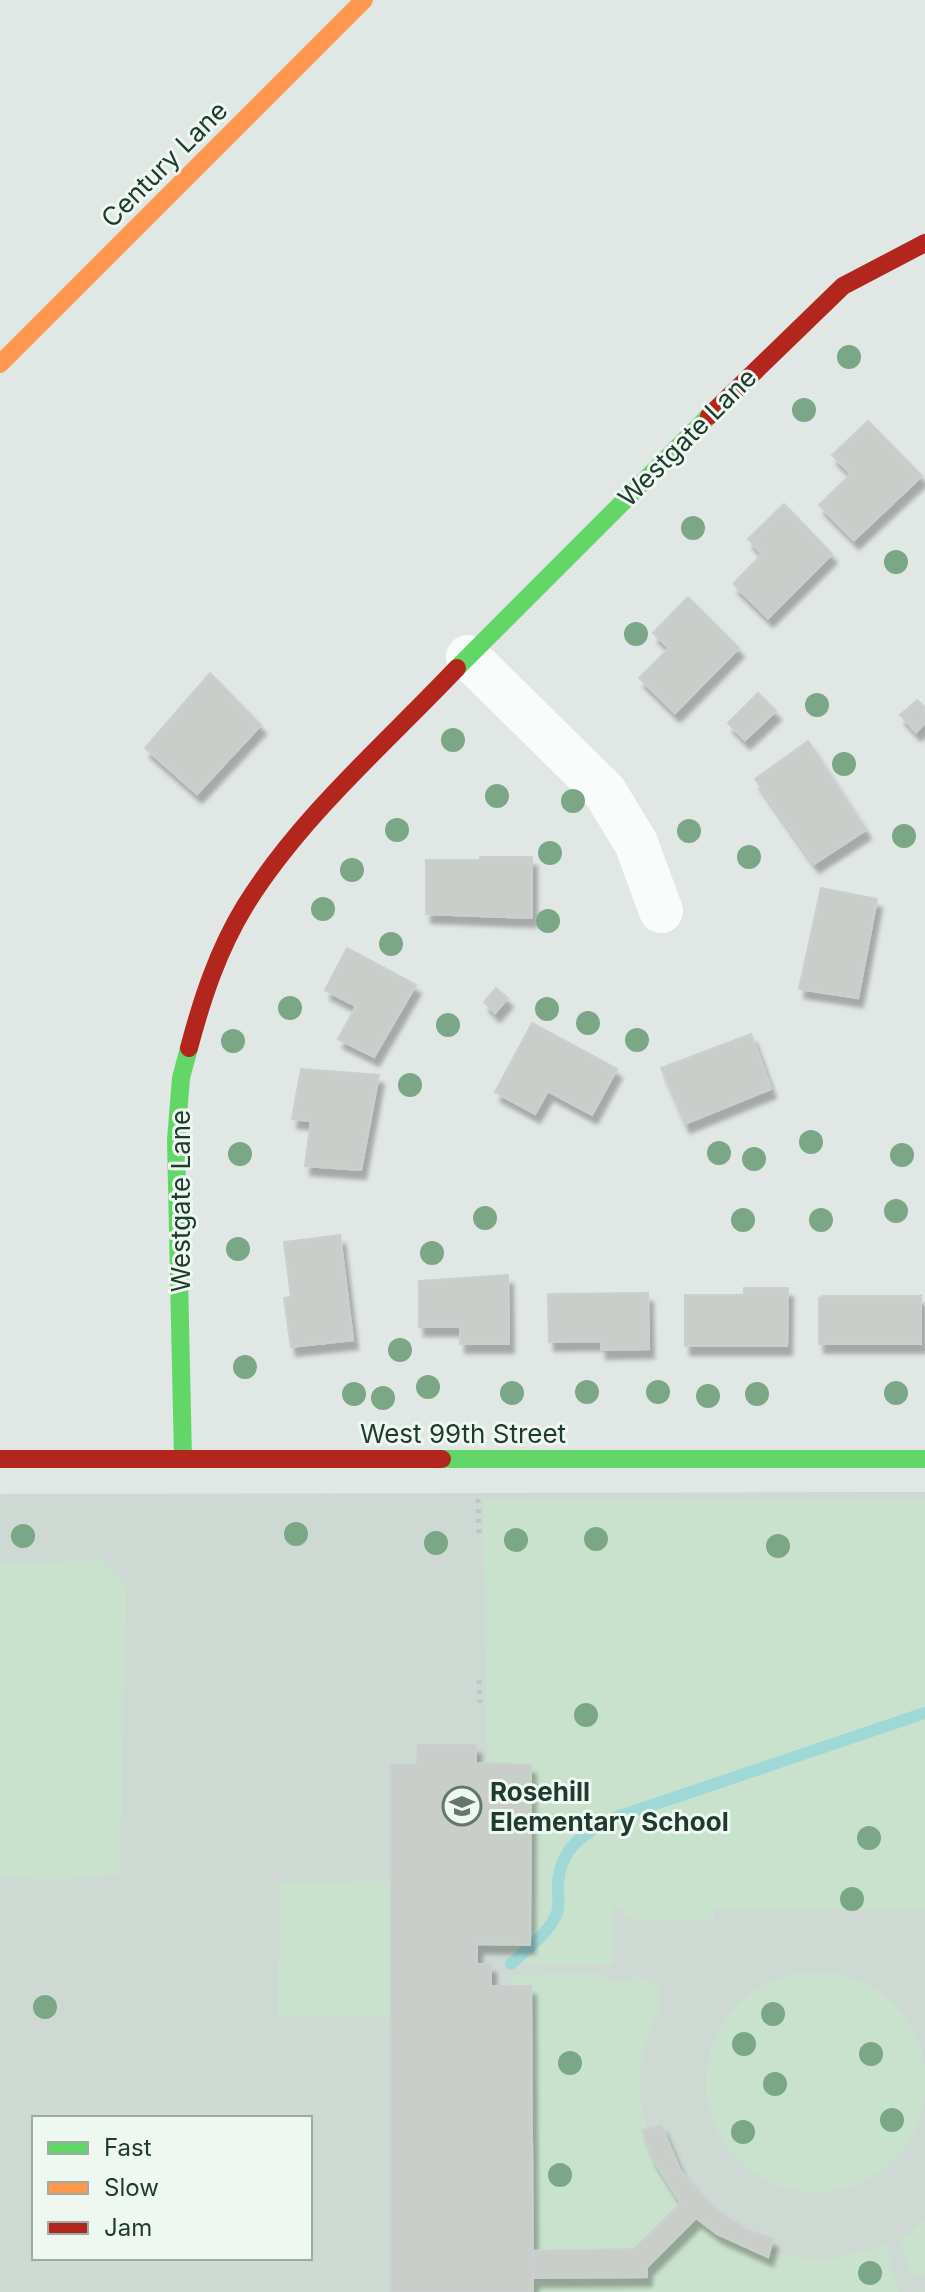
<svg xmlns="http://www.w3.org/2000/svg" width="925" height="2292" font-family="Inter,sans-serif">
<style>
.built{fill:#ced9d3;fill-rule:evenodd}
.green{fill:#c9e2cd}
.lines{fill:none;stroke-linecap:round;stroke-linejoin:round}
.stream{stroke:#9fd8d7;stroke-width:12}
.building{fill:#c9cecb;stroke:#cad0cd;stroke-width:2;filter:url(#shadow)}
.path{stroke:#bfc7c4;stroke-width:5;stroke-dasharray:4 6;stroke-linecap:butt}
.street{stroke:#fafbfb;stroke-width:44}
.fast{stroke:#63d668;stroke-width:18}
.slow{stroke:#ff974d;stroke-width:18}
.jam{stroke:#b3261e;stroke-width:18}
.tree{fill:#7ba786}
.labels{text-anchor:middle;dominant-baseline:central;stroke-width:6;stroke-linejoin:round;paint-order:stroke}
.street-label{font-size:26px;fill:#1f3b2f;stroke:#eff7f1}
.poi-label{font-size:26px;font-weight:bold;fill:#1f3b2f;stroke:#eff7f1;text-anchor:start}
</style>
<defs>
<filter id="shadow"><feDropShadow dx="5" dy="9" stdDeviation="2" flood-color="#0004"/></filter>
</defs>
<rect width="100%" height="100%" fill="#e1e7e4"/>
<path class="built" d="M925 1492V2292H0V1494ZM34 2118H310V2258H34Z"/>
<g class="green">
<path d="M483 1500H925V1910H714V1919H635L625 1916V1908H612L613 1964H517L561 1922 565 1866 570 1853 614 1818 608 1817C599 1822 589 1825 580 1831 551 1850 559 1882 552 1910 549 1923 539 1931 530 1939L531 1765 487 1763Z"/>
<path d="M101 1560 126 1587 120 1874 54 1881 0 1876V1564Z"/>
<path d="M391 1881V2017H278L280 1882Z"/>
<circle cx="816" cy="2082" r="110"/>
<path d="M602 1974 608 1981H631L639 1975 659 1987C664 2008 650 2027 644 2047 637 2073 639 2104 647 2129L642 2130 653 2159 681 2203 634 2249 533 2251 531 1987 511 1986V1975Z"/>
<path d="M696 2218 717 2234 767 2257 769 2254 827 2260 885 2245 899 2292H533V2278L646 2277 647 2267Z"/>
<path d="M925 2221V2275H911L900 2240Z"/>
</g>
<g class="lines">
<path class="stream" d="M511 1964C527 1949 548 1934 557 1913 560 1904 557 1892 558 1882 561 1848 583 1834 611 1819L925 1713"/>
</g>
<g class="building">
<path d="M868 421 922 476 854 540 819 505 851 474 832 455Z"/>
<path d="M784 504 832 554 768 618 733 584 762 554 748 539Z"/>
<path d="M688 597 739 648 675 713 639 678 669 648 653 633Z"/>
<path d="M210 673 261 725 197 794 145 748Z"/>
<path d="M758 693 776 711 745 740 728 723Z"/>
<path d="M917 700 925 708V723L916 732 900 715Z"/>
<path d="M808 741 866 830 814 864 755 779Z"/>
<path d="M480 857H532V918L426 914V860H480Z"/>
<path d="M821 888 877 899 858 998 799 989Z"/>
<path d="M347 948 416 985 374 1057 338 1039 356 1006 325 990Z"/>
<path d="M496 988 508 998 495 1013 484 1002Z"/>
<path d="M532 1023 617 1069 592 1115 548 1091 535 1114 495 1092Z"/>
<path d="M751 1034 771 1089 685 1124 661 1068Z"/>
<path d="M301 1069 379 1075 361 1170 305 1166 311 1121 292 1119Z"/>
<path d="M340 1235 353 1340 291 1347 284 1298 291 1297 284 1242Z"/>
<path d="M508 1275 509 1344H460V1327H419V1281Z"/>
<path d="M744 1288H788L787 1346H685V1295H744Z"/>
<path d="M648 1293 649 1349 601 1350V1341L549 1342 548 1294Z"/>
<path d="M823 1296H921V1344H819V1298Z"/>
<path d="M418 1745H476V1763L531 1765 530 1945 477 1944V1964H491V1986H531L533 2292H391V1765H417Z"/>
<path d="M661 2125 680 2170 710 2205 747 2230 773 2239 768 2257 717 2234 696 2218 647 2267V2277L533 2278V2251L634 2249 681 2203 653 2159 642 2130Z"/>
</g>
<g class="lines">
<g class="path">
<path d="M478 1499 479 1534"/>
<path d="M479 1680 480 1703"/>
</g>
<path class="street" d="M468 657 605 792 636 843 661 911"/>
<g class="fast">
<path d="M457 668 709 416"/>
<path d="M183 1459 176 1140 181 1078 189 1048"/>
<path d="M442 1459H925"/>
</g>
<path class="slow" d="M0 364 364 0"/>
<g class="jam">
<path d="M709 416 843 286 925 243"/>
<path d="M189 1048C202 999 218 950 245 906 300 817 385 744 457 668"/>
<path d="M0 1459H442"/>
</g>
</g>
<g class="tree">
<circle cx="849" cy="357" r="12"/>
<circle cx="804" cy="410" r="12"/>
<circle cx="693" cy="528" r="12"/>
<circle cx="896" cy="562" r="12"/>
<circle cx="636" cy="634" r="12"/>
<circle cx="817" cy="705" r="12"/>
<circle cx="453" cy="740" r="12"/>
<circle cx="844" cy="764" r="12"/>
<circle cx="497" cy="796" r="12"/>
<circle cx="573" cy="801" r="12"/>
<circle cx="397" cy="830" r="12"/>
<circle cx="689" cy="831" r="12"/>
<circle cx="904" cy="836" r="12"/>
<circle cx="550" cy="853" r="12"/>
<circle cx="749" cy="857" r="12"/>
<circle cx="352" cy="870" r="12"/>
<circle cx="323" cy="909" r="12"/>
<circle cx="548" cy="921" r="12"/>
<circle cx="391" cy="944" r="12"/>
<circle cx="290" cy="1008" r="12"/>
<circle cx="547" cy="1009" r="12"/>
<circle cx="588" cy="1023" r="12"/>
<circle cx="448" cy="1025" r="12"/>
<circle cx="637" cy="1040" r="12"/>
<circle cx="233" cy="1041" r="12"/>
<circle cx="410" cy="1085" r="12"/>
<circle cx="811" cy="1142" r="12"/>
<circle cx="719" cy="1153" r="12"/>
<circle cx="240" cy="1154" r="12"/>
<circle cx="902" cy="1155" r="12"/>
<circle cx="754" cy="1159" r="12"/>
<circle cx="896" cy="1211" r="12"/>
<circle cx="485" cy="1218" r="12"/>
<circle cx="743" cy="1220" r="12"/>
<circle cx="821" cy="1220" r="12"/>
<circle cx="238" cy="1249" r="12"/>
<circle cx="432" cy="1253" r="12"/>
<circle cx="400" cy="1350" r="12"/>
<circle cx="245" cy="1367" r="12"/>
<circle cx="428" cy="1387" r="12"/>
<circle cx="587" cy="1392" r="12"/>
<circle cx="658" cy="1392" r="12"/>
<circle cx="512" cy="1393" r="12"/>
<circle cx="896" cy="1393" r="12"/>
<circle cx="354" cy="1394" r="12"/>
<circle cx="757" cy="1394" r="12"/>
<circle cx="708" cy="1396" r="12"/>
<circle cx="383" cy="1398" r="12"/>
<circle cx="296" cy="1534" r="12"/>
<circle cx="23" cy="1536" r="12"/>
<circle cx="596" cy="1539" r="12"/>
<circle cx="516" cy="1540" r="12"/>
<circle cx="436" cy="1543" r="12"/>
<circle cx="778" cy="1546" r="12"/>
<circle cx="586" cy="1715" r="12"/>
<circle cx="869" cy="1838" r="12"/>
<circle cx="852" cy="1899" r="12"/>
<circle cx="45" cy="2007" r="12"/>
<circle cx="773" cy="2014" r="12"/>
<circle cx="744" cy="2044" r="12"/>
<circle cx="871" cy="2054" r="12"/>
<circle cx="570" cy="2063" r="12"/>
<circle cx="775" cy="2084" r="12"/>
<circle cx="892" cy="2120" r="12"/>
<circle cx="743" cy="2132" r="12"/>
<circle cx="560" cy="2175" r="12"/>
<circle cx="870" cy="2273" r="12"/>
</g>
<defs>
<symbol id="school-ring" viewBox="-11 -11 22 22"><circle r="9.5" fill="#eff7f1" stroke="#63776e" stroke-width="1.5"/><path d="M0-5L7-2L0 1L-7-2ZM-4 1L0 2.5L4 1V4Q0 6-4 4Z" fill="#63776e"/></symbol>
</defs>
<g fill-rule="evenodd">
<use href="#school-ring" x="440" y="1784" width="44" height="44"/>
</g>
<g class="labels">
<g class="street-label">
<text transform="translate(164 164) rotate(-45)">Century Lane</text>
<text transform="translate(687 437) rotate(-45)">Westgate Lane</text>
<text transform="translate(180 1201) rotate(-90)">Westgate Lane</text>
<text x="463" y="1433">West 99th Street</text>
</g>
<g class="poi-label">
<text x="490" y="1791">Rosehill<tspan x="490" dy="30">Elementary School</tspan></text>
</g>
</g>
<rect x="32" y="2116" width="280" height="144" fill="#eff7f1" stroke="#9caca3" stroke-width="2"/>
<rect x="48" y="2142" width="40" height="12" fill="#63d668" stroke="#9caca3" stroke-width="2"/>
<text x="104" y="2156" font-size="24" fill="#1f3b2f">Fast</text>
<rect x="48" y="2182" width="40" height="12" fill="#ff974d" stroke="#9caca3" stroke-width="2"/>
<text x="104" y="2196" font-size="24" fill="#1f3b2f">Slow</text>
<rect x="48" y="2222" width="40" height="12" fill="#b3261e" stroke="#9caca3" stroke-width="2"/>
<text x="104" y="2236" font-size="24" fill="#1f3b2f">Jam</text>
</svg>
